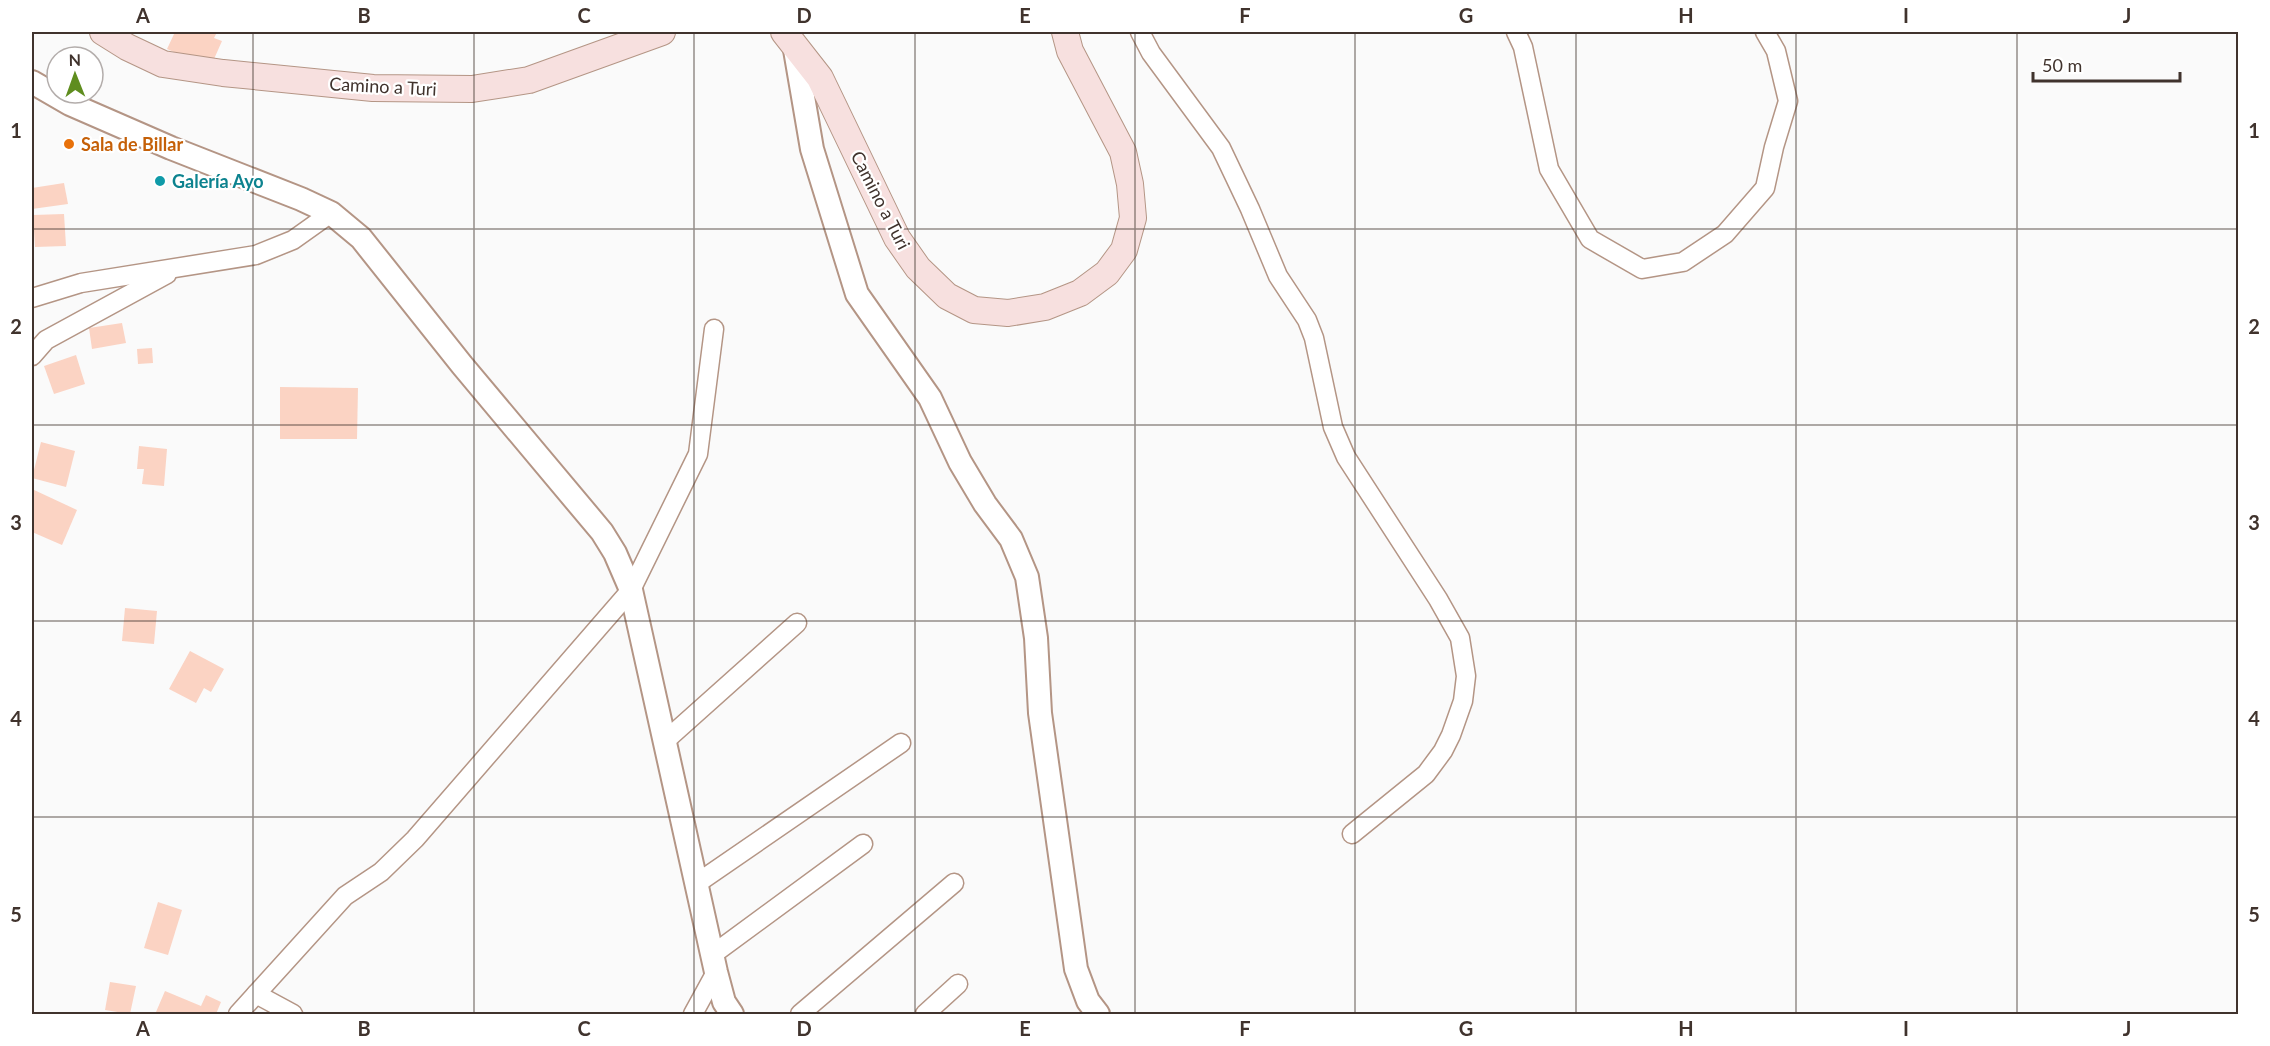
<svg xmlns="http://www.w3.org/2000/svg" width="2270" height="1046" font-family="Lato,sans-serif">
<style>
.building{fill:#fbd3c3}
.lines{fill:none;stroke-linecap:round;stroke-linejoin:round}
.minor-casing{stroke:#b49585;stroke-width:21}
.tertiary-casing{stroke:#b49585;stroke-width:26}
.secondary-casing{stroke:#b49585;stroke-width:28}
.minor{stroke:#fff;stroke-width:18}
.tertiary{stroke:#fff;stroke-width:22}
.secondary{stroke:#f7e0df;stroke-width:26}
.grid{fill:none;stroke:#40332d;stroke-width:1.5;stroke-opacity:0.55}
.food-dot{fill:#e8710a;stroke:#fff;stroke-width:2}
.culture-dot{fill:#0f9aa8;stroke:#fff;stroke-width:2}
.labels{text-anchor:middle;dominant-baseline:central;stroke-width:4.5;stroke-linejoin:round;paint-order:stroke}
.street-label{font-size:18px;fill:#40332d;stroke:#fff}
.food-label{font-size:18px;font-weight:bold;fill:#c56008;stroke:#fff;text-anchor:start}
.culture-label{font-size:18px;font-weight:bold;fill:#0d838f;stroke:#fff;text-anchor:start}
.neatline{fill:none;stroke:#40332d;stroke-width:2}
.grid-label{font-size:20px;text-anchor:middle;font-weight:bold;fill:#40332d}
</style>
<rect width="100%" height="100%" fill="#fafafa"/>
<g class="building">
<path d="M175 32H217L214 38 222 41 210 68 167 49Z"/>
<path d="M64 183 68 204 32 209V188Z"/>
<path d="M64 214 66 246 35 247 33 215Z"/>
<path d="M122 323 126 343 92 349 89 328Z"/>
<path d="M152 348 153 363 138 364 137 349Z"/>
<path d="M76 355 85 384 54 394 44 366Z"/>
<path d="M280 387 358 388 357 439H280Z"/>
<path d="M41 442 75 451 66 487 32 478Z"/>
<path d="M139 446 167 449 164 486 142 484 144 469H137Z"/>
<path d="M32 489 77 510 62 545 32 532Z"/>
<path d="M125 608 157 611 154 644 122 641Z"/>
<path d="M190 651 224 669 211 692 204 688 196 703 169 689Z"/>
<path d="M158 902 182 910 168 955 144 948Z"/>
<path d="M110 982 136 986 130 1014 105 1010Z"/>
<path d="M165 991 201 1006 206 995 221 1002 216 1014H161L156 1012Z"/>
</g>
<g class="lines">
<defs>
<g id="minor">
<path d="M1140 32 1151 53 1221 148 1250 209 1278 276 1307 320 1314 338 1333 427 1346 457 1438 599 1460 638 1466 676 1463 701 1451 735 1443 751 1426 774 1352 834"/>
<path d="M1516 32 1523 47 1549 169 1590 239 1642 269 1683 262 1725 234 1765 188 1774 147 1788 101 1776 51 1765 32"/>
<path d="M32 298 81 283 256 255 293 240 331 213"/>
<path d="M32 356 46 340 167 274"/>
<path d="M665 741 797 623"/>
<path d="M696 884 901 743"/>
<path d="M712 955 863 844"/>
<path d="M256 994 293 1014"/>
<path d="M238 1014 345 896 381 872 415 839 631 590 698 454 714 329"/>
<path d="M693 1014 716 972"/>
<path d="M800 1014 954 883"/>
<path d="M925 1014 958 984"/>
</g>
<g id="tertiary">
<path d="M794 44 812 149 857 294 930 398 960 462 985 504 1011 539 1027 577 1036 638 1040 713 1076 969 1088 1001 1098 1014"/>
<path d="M32 82 70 104 171 148 301 199 331 213 361 238 462 365 602 532 615 553 631 590 716 972 724 1002 732 1014"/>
</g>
<g id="secondary">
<path d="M103 32 127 47 163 64 223 73 373 88 472 89 529 80 662 32"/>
<path d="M784 32 820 78 897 238 918 268 947 296 974 310 1008 313 1045 307 1080 293 1107 273 1124 250 1133 218 1130 184 1123 152 1070 51 1065 32"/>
</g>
</defs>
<use href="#minor" class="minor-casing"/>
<use href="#tertiary" class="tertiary-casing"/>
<use href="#secondary" class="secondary-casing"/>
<use href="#minor" class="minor"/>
<use href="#tertiary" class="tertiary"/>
<use href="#secondary" class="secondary"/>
</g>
<path class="grid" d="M253 32V1014M474 32V1014M694 32V1014M915 32V1014M1135 32V1014M1355 32V1014M1576 32V1014M1796 32V1014M2017 32V1014M32 229H2238M32 425H2238M32 621H2238M32 817H2238"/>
<circle class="food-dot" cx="69" cy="144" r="6"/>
<circle class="culture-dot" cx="160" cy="181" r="6"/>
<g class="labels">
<g class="street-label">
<text transform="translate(383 86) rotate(3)">Camino a Turi</text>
<text transform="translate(881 200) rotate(63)">Camino a Turi</text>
</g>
<g class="food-label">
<text x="81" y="144">Sala de Billar</text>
</g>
<g class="culture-label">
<text x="172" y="181">Galería Ayo</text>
</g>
</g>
<rect width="2270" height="1046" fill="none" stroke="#ffffff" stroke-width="66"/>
<g transform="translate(75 75) rotate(359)"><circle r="28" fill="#ffffff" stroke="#b3adab" stroke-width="1.5"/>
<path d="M0-4.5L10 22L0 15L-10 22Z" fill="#5f8d1f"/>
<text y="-9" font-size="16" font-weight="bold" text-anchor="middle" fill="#40332d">N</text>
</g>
<path d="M2033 72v9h147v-9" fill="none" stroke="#40332d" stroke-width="3"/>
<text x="2042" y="72" font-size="18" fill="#40332d" stroke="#ffffff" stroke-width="4.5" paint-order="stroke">50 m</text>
<rect x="33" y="33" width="2204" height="980" class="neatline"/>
<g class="grid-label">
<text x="143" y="23">A</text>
<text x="364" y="23">B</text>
<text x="584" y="23">C</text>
<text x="804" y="23">D</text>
<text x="1025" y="23">E</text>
<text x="1245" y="23">F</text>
<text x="1466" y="23">G</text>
<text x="1686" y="23">H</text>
<text x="1906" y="23">I</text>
<text x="2127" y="23">J</text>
<text x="16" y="138">1</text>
<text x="2254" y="138">1</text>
<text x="16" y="334">2</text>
<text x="2254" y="334">2</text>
<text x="16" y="530">3</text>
<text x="2254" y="530">3</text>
<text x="16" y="726">4</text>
<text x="2254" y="726">4</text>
<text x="16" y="922">5</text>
<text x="2254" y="922">5</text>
<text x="143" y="1036">A</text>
<text x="364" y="1036">B</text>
<text x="584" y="1036">C</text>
<text x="804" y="1036">D</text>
<text x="1025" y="1036">E</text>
<text x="1245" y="1036">F</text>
<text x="1466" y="1036">G</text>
<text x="1686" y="1036">H</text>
<text x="1906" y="1036">I</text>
<text x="2127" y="1036">J</text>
</g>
</svg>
